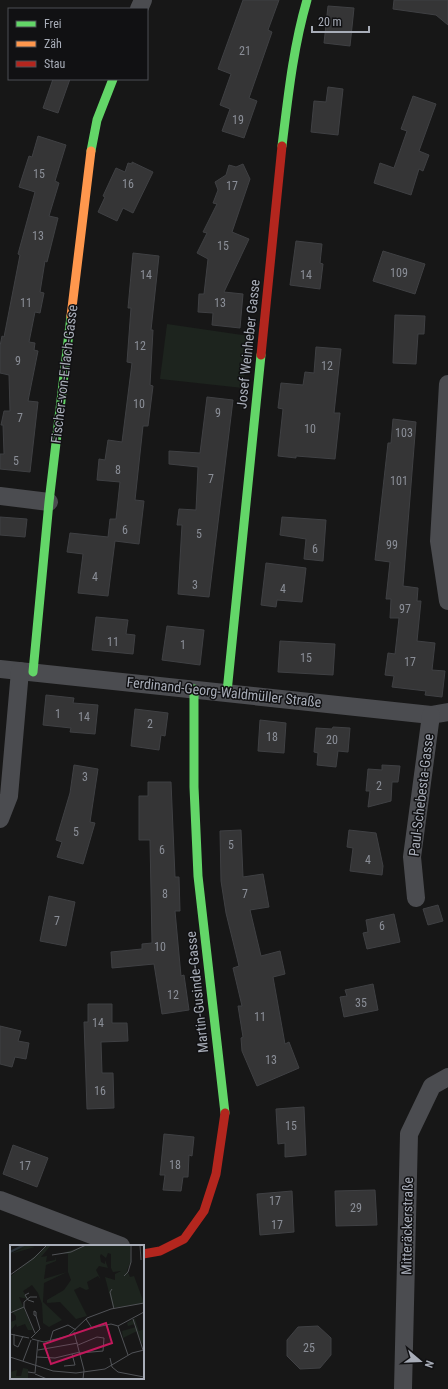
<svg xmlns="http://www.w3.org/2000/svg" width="448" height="1389" font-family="'Roboto Condensed',sans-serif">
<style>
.green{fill:#1d241e}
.building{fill:#353536;stroke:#3f4043}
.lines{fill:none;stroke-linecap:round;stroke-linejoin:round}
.street{stroke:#4b4c50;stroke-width:18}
.fast{stroke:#63d668;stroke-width:9}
.slow{stroke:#ff974d;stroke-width:9}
.jam{stroke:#b3261e;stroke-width:9}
.labels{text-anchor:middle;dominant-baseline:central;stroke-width:3;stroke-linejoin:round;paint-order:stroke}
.number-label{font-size:12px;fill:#8b8f98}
.street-label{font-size:14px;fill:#a8adb8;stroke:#111113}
.inset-river{fill:none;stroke:#2a3239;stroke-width:2}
.inset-road{fill:none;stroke:#515357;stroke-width:1}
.view{fill:#c2185b;fill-opacity:0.15;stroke:#c2185b;stroke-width:2}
.inset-edge{fill:none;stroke:#a8adb8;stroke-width:2}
</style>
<rect width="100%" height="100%" fill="#171717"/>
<path class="green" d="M167 324 249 336 243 388 160 379Z"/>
<g class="building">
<path d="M243 0H279L268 30 272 32 249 98 257 101 244 138 222 131 230 109 220 105 231 74 218 69Z"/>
<path d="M394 0H448V25L436 15 393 9Z"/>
<path d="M328 6 354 8 350 46 324 43Z"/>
<path d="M53 79H70L58 113 43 108Z"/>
<path d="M328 87 343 89 338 135 311 132 314 101 326 102Z"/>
<path d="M413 96 436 104 419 151 429 155 423 171 419 169 411 195 374 183 380 163 394 168 407 131 401 129Z"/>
<path d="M38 136 66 145 55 181 59 183 49 216 58 218 47 262 45 261 40 292 44 293 40 313 35 312 29 342 35 343 34 350 38 351 28 401 38 402 30 472 0 469V454H4L3 425H1L4 411H10L9 375 0 373V346L2 336 4 337 20 255 18 254 35 192 19 187 29 156 32 157Z"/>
<path d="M132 162 153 172 133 213 123 208 117 221 98 212 105 197 103 196 116 168 125 172 128 163 132 164Z"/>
<path d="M243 164 250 179 232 232 249 239 224 292 243 294 240 328 212 325 213 313 198 312 199 294H204L208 259 197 253 207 233 203 232 217 204 213 203 218 190 215 182 226 175 229 165 236 167Z"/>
<path d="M296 241 322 244 320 263 323 264 320 289 290 285Z"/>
<path d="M383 251 425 264 415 294 373 281Z"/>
<path d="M133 253 159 256 151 330H153L150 385 153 386 148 426H143L135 500 144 501 139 544 115 541 108 596 78 593 83 554 67 552 70 533 108 537 110 519H116L120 482 97 480 99 459 105 460 108 440 122 442 132 363 127 362 131 308H128Z"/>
<path d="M395 315 425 316 424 334H418L416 364 393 363Z"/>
<path d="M316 347 341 349 334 413H340L335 459 296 456V458L278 456 283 409 278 408 281 383 303 385 305 372 314 373Z"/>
<path d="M207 397 233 400 209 597 178 594 182 525H177L179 509 196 510 198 467 169 464V451L200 453Z"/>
<path d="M393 419 416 422 403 586 418 588 417 601H421L417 641 435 643 432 670 445 671 442 697 425 695 426 691 392 687 394 676 385 675 388 653 395 654 399 618H390L391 599H386L390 562 375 560 388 443H391Z"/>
<path d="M0 517 27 519 25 537 0 535Z"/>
<path d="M282 517 326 520 323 561 304 559 306 539 280 535Z"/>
<path d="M266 563 306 568 302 602 277 600 276 607 261 605Z"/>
<path d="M96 617 128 620 126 634 135 635 133 654 92 650Z"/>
<path d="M167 626 204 630 200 665 162 660Z"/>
<path d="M280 641 335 644 333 675 278 672Z"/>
<path d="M46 695 74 698 73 703 98 705 95 734 70 732 71 728 43 725Z"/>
<path d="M135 709 168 713 165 736 161 735 159 750 131 746Z"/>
<path d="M260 720 286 723 284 753 258 751Z"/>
<path d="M333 727 350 728 348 752 338 751 336 767 317 765 318 753 314 752 316 728 332 729Z"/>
<path d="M74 765 98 769 90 822 95 823 83 864 57 857 62 842 56 840 70 793Z"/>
<path d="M382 765 400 766 398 782H392L391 801 368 807 370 791H366L368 769 382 770Z"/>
<path d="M148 782H171L175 877H179L180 911H175L181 976 184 975 189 1010 162 1014 154 964 112 968 111 952 142 949V944L152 943 150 840H139V796H148Z"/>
<path d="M241 830 243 877 263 874 269 907 250 910 261 956 280 951 285 974 273 977 285 1044 289 1042 299 1068 257 1086 242 1051 241 1038 243 1037 238 1006H242L233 968 239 966 226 913 221 881 220 831Z"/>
<path d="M349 830 376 833 383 866 382 875 350 871 353 848 347 847Z"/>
<path d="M49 896 75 902 66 946 40 941Z"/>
<path d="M438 905 443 921 428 925 423 909Z"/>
<path d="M394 914 400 942 367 949 363 933 368 932 366 920Z"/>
<path d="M373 984 378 1010 344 1017 340 997 347 996 345 990Z"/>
<path d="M88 1004H112V1023H127L128 1041 101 1042 102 1073H113L114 1108 87 1109 84 1022H88Z"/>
<path d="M0 1026 21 1031 18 1041 29 1043 26 1059 15 1057 12 1067 0 1064Z"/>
<path d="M304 1107 306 1155 285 1157V1143L278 1144 276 1109Z"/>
<path d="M164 1134 194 1137 192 1156 189 1155 188 1177H183L181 1191 163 1190 165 1175H160Z"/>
<path d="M13 1145 48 1158 37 1187 3 1174Z"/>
<path d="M375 1190 377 1225 336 1226 335 1191Z"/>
<path d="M292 1191 294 1232 260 1235 257 1194Z"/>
<path d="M318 1326 331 1338V1355L320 1368 300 1369 287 1356V1340L298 1327Z"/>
</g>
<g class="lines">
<g class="street">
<path d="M139 9 143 0"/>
<path d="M448 384 439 541 448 601"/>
<path d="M0 496 49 502"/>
<path d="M0 669 431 715 448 712"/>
<path d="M0 819 9 796 20 671"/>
<path d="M416 898 412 857 431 715"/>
<path d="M0 1200 121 1246"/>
<path d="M403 1389 409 1134 432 1086 448 1077"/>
</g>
<g class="fast">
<path d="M282 146C288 97 293 48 307 0"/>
<path d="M91 151 97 120 113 79"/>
<path d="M33 672 49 502 71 316"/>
<path d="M194 689V787L198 876 225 1113"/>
<path d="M227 692 261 355"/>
</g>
<path class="slow" d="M71 316 91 151"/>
<g class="jam">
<path d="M261 355 282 146"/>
<path d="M143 1254 160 1251 184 1239 204 1211 216 1174 225 1113"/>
</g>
</g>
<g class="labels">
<g class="number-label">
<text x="245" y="51">21</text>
<text x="238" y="120">19</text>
<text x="39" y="174">15</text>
<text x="128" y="184">16</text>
<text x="232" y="186">17</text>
<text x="38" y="236">13</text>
<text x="223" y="246">15</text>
<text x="399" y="273">109</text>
<text x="146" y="275">14</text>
<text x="306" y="275">14</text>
<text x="26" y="303">11</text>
<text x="220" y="303">13</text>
<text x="140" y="346">12</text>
<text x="18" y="361">9</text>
<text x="327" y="366">12</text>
<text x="139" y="404">10</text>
<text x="218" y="413">9</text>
<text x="20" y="418">7</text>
<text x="310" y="429">10</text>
<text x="404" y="433">103</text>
<text x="16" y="461">5</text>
<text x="118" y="470">8</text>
<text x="211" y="479">7</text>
<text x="399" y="481">101</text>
<text x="125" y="530">6</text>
<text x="199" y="534">5</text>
<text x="392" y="545">99</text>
<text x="315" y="549">6</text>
<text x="95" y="577">4</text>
<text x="195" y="585">3</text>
<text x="283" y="589">4</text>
<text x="405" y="609">97</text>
<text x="113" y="642">11</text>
<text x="183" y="645">1</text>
<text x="306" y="658">15</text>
<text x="410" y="662">17</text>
<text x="58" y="714">1</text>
<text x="84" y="717">14</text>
<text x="150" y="724">2</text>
<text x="272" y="737">18</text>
<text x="332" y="740">20</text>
<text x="85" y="777">3</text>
<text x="379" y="786">2</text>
<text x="76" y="832">5</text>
<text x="231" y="845">5</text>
<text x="162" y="850">6</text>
<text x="368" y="860">4</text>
<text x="165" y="894">8</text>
<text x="245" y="894">7</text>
<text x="57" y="921">7</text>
<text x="382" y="926">6</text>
<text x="160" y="947">10</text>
<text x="173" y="995">12</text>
<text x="361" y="1003">35</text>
<text x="260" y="1017">11</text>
<text x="98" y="1023">14</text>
<text x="271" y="1060">13</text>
<text x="100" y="1091">16</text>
<text x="291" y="1126">15</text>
<text x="175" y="1165">18</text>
<text x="25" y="1166">17</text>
<text x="275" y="1201">17</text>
<text x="356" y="1208">29</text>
<text x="277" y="1225">17</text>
<text x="309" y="1348">25</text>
</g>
<g class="street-label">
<text transform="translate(248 344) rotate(-84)">Josef Weinheber Gasse</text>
<text transform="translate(64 374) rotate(-83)">Fischer-von-Erlach-Gasse</text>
<text transform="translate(224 692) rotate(6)">Ferdinand-Georg-Waldmüller Straße</text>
<text transform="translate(421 795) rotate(-83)">Paul-Schebesta-Gasse</text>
<text transform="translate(197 992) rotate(-96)">Martin-Gusinde-Gasse</text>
<text transform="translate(407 1226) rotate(-89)">Mitteräckerstraße</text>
</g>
</g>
<g transform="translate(10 1245)">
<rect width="134" height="134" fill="#171717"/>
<path d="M13 0 25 2 32 0 0 9 14 3 0 7ZM38 0H41L31 12 37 11 36 17 45 15V11L46 16 36 20 34 34 57 27 34 38 33 57 52 75 39 82 33 78 32 59 28 48 22 40 13 46 18 54 9 52 23 85H18L15 79 7 82 6 79 1 85 0 77 6 75V71L1 66 0 32ZM77 0H120L121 16 117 25 120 32 124 31 134 58 103 63 95 32 105 35V29L111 26 103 27 101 23V9L98 8 96 13 91 9 90 11 91 17 95 19V15L98 23 89 21 86 25 91 35 88 31 77 37 79 44 76 45 70 42 64 45 77 71 66 74 50 57 37 58V55L54 45 61 35 58 27V9L53 8ZM131 70 125 74 129 86 134 84V97L132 99 127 86 113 93 112 86 126 82 125 79 118 81 117 78ZM13 123 18 124V134H0V127L7 125 6 131H11Z" fill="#1d241e"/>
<path class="inset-river" d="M0 7 14 0"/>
<path class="inset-road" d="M130 0 131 15M42 10 61 7 76 0M0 30 24 13 37 0M114 31 118 27 121 17V0M102 44 100 47 104 64M19 48 15 50 18 55 24 57M14 62 25 88M24 66 26 67V71L24 70ZM0 68 14 62V57L20 52H27M76 74 82 83 101 79 108 81 118 110M123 74 133 105M108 81 134 67M64 87 74 125 73 134M0 89 19 93M4 89V100L8 102 13 91M21 93 30 84 26 71M22 94 34 97 58 91 77 73 101 64 134 58M40 96 43 86 58 80 66 85M68 100 87 92 94 93 93 106 70 108M28 105 68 98M0 112 43 126 66 128 95 124 122 108 134 105M27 112 45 113 70 107M100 113 102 122 108 127 134 132M13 116 21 95M54 121 65 120 62 109M18 127 25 128 28 96M25 129 37 134"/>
<path class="view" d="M96 78 102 98 41 119 34 99Z"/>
<rect width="134" height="134" class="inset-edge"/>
</g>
<rect x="8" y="8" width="140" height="72" fill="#111113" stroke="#4d4f55"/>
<rect x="16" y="21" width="20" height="6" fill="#63d668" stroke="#4d4f55"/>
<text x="44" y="28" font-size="12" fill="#a8adb8">Frei</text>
<rect x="16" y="41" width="20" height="6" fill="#ff974d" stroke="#4d4f55"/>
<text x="44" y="48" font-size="12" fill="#a8adb8">Zäh</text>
<rect x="16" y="61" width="20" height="6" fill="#b3261e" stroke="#4d4f55"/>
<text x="44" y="68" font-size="12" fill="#a8adb8">Stau</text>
<g transform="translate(420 1361) rotate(109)" stroke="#111113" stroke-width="3" paint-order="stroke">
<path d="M0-3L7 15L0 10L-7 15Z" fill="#a8adb8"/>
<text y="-6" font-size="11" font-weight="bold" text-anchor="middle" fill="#a8adb8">N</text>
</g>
<path d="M312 26v6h57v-6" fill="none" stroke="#a8adb8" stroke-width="2"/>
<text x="318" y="26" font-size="12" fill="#a8adb8" stroke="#111113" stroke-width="3" paint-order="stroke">20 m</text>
</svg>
